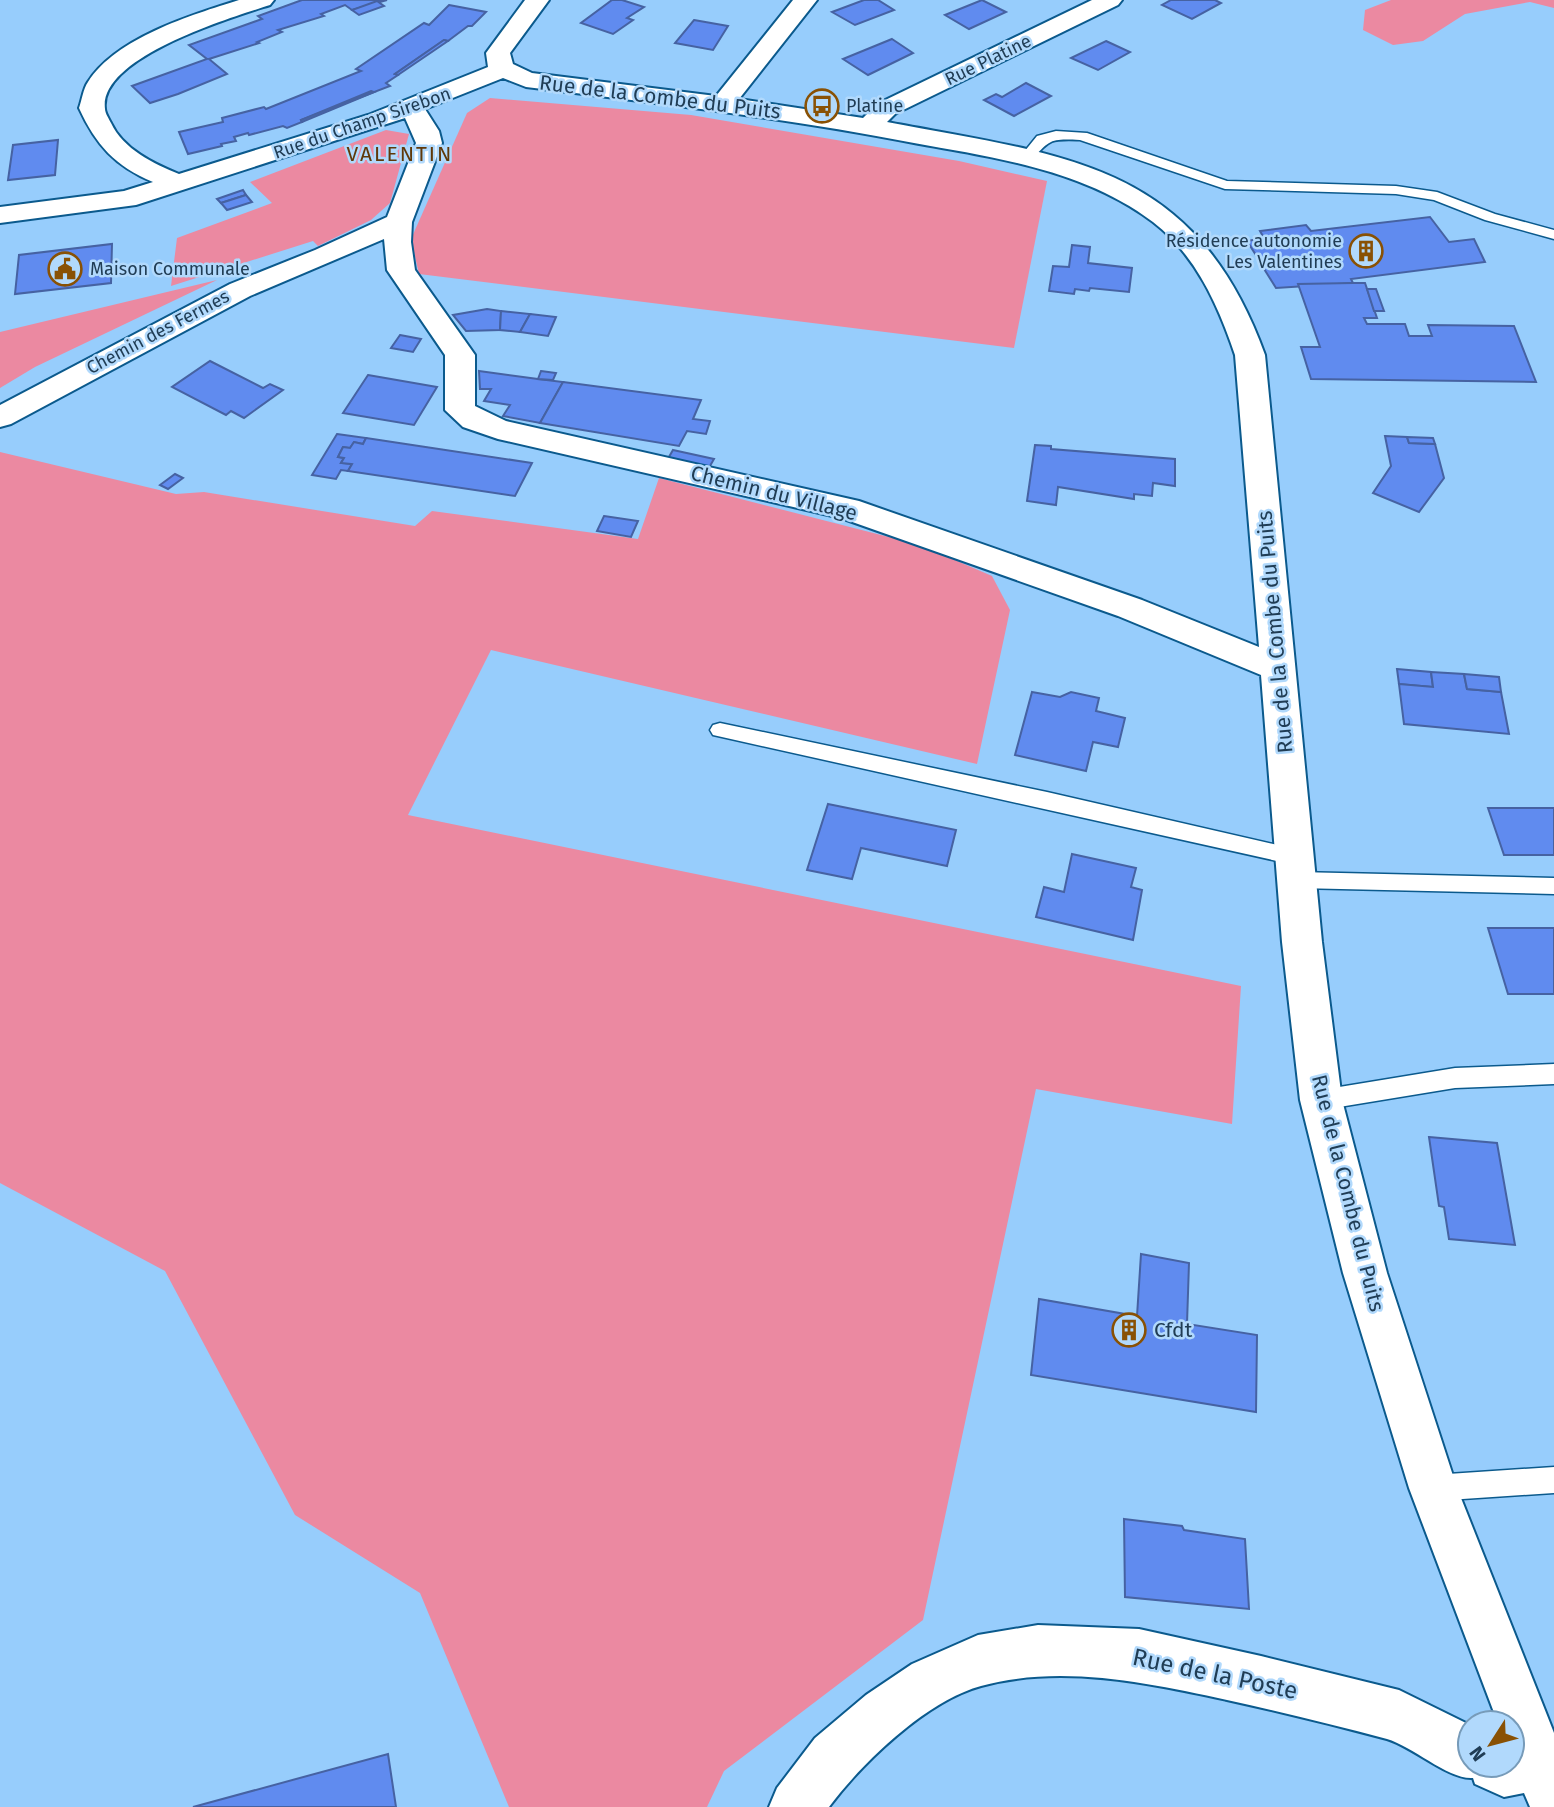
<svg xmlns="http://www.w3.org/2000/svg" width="1554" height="1807" font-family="'Fira Sans',sans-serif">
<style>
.green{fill:#eb89a1}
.building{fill:#608bef;stroke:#4662a2;stroke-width:2}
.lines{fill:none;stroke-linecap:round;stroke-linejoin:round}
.service-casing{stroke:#0b5a8d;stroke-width:3}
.minor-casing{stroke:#0b5a8d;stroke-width:4}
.service{fill:#fff;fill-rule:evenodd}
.minor{fill:#fff;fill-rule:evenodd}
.labels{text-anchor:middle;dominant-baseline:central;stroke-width:5;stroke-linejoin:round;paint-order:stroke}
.far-street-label{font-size:18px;fill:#203d55;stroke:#b1d9fc}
.far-poi-label{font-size:18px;fill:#203d55;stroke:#b1d9fc;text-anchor:start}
.street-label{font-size:21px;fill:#203d55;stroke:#b1d9fc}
.far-quarter-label{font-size:21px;letter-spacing:2px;fill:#5f3809;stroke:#b1d9fc}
.poi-label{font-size:21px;fill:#203d55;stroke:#b1d9fc;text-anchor:start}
.near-street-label{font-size:24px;fill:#203d55;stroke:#b1d9fc}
</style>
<rect width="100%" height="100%" fill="#97cdfc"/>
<g class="green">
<path d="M1391 0H1554V8L1530 2 1465 14 1423 41 1393 45 1363 30 1365 10Z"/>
<path d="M490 98 691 115 959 161 1047 181 1014 348 419 274 411 239 467 113Z"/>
<path d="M386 130 409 134 390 203 371 220 318 246 313 241 171 286 177 238 272 203 250 182Z"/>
<path d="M217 280 35 367 0 388V332Z"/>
<path d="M0 452 176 494 204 492 415 526 432 511 638 539 659 478 920 545 992 576 1010 610 977 764 491 650 408 815 1241 986 1232 1124 1036 1089 923 1620 724 1771 707 1807H509L420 1593 295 1515 165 1271 0 1183Z"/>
</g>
<g class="building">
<path d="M302 0H387L352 10 345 5 321 14 324 16 278 30 282 32 257 42 259 43 209 59 227 74 178 94 150 103 132 86 207 59 189 45 262 19 258 16Z"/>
<path d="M612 0H622L644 7 627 18 633 20 613 34 581 23Z"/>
<path d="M864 0H878L894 10 855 25 832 12Z"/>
<path d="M982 0 1006 12 969 29 945 15Z"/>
<path d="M1171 0H1215L1221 3 1192 19 1162 5Z"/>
<path d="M377 1 384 6 359 15 352 10Z"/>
<path d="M449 5 486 12 472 26H468L448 41 444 40 395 74 398 75 386 83 390 86 301 120 302 122 287 128 283 126 249 135 248 133 234 137 236 141 221 144 222 146 188 154 179 132 223 122 222 118 264 107 266 109 361 71 356 69 424 23 429 25Z"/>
<path d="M694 20 728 26 713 50 675 43Z"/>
<path d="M892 39 913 53 868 75 843 59Z"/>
<path d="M444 40 448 41 398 75 395 74Z"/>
<path d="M1106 41 1130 52 1098 70 1071 58Z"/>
<path d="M1026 83 1051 96 1014 116 984 100 996 94 1002 97Z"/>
<path d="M371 91 374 92 302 122 301 120Z"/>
<path d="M58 140 55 175 8 180 13 145Z"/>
<path d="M243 190 246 195 221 203 217 199Z"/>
<path d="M246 195 252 202 227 210 221 203Z"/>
<path d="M1430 217 1449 242 1474 239 1485 262 1351 279 1353 283 1276 288 1261 264 1268 263 1264 260H1259L1247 241 1264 238 1260 231 1306 225 1311 231Z"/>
<path d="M112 244 111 283 15 294 19 255Z"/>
<path d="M1072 245 1090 247 1088 263 1132 268 1129 292 1090 288 1089 291 1075 289 1074 294 1049 291 1053 266 1069 267Z"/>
<path d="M1353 283H1365L1377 318H1364L1367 324H1405L1409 336H1432L1428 325 1514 326 1536 382 1311 379 1301 347H1320L1298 284Z"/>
<path d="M1367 289H1376L1384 311H1374Z"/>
<path d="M487 309 501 311 500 330 466 331 453 315Z"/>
<path d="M501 311 530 314 520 332 500 330Z"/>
<path d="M530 314 556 317 548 336 520 332Z"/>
<path d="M400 335 421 339 413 352 391 348Z"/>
<path d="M210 361 263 388 270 384 283 390 244 418 231 411 226 415 172 387Z"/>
<path d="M479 371 538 379 563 382 540 423 503 416 510 405 484 401 491 389H480Z"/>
<path d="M541 371 556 373 553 380 538 379Z"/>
<path d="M368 375 437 387 414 425 343 413Z"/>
<path d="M563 382 701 400 693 419 710 421 706 434 687 431 679 446 540 423Z"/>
<path d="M337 434 366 438 363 444 354 442 350 448 343 447 338 457 344 458 341 463 352 464 348 471 341 470 336 479 312 475Z"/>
<path d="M1385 436 1407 437 1409 443 1435 444 1444 478 1419 512 1373 493 1391 466Z"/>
<path d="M1407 437 1433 438 1435 444 1409 443Z"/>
<path d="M366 438 532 463 515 496 348 471 352 464 341 463 344 458 338 457 343 447 350 448 354 442 363 444Z"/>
<path d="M1035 445 1051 446V449L1175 459V486L1153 483 1152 496 1134 494V499L1058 487 1056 505 1027 501Z"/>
<path d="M673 450 714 459 707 471 666 462Z"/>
<path d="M175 474 183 478 168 489 160 485Z"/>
<path d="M604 516 638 521 631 537 597 531Z"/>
<path d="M1397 669 1431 672 1433 687 1399 684Z"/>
<path d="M1431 672 1464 674 1467 689 1501 692 1509 734 1404 724 1399 684 1433 687Z"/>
<path d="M1464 674 1499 677 1501 692 1467 689Z"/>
<path d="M1032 692 1060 697 1071 692 1099 698 1096 711 1125 718 1118 747 1093 742 1086 771 1015 755Z"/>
<path d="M828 804 956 830 947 866 861 848 852 879 807 870Z"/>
<path d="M1488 808H1554V855H1504Z"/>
<path d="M1072 854 1136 868 1131 887 1142 890 1133 940 1036 917 1044 887 1064 892Z"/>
<path d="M1488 928H1554V994H1508Z"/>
<path d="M1429 1137 1497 1143 1515 1245 1449 1239 1444 1207 1439 1206Z"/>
<path d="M1141 1254 1189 1263 1187 1324 1257 1335 1256 1412 1031 1375 1039 1299 1137 1316Z"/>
<path d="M1124 1519 1182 1526 1184 1530 1245 1539 1249 1609 1125 1597Z"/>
<path d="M388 1754 396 1807H193Z"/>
</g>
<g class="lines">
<defs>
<g id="service">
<path d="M1056 131 1087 133 1227 181 1396 186 1437 192 1495 214 1554 230V239L1485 220 1434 200 1396 194 1225 189 1080 140C1053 139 1050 138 1032 160H1022L1020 157 1037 136Z"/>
<path d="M720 723 1047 792 1295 849 1302 851 1305 857 1302 863 1295 865 713 735 710 730 713 725Z"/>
<path d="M1297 872 1554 878V894L1297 888 1290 886 1287 880 1290 874Z"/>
<path d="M1554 1064V1084L1455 1088 1321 1110 1313 1107 1310 1100 1313 1093 1321 1090 1455 1068Z"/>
<path d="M1554 1467V1493L1433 1501 1424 1497 1420 1488 1424 1479 1433 1475Z"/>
</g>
<path id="minor" d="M239 0H274L270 5C233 17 98 57 105 109 105 113 109 119 111 123 123 149 154 164 179 174L368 115 488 67 486 53 525 0H549L510 53 513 64 532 73 716 96 793 0H817L739 99 863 118 877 104 1092 0H1122L1118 5 895 114 887 122C1066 156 1195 162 1265 355L1322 942 1342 1100 1387 1273 1457 1488 1554 1733V1807H1530L1524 1793 1504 1797 1475 1784 1473 1778C1449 1780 1412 1746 1387 1739 1334 1725 1281 1712 1227 1700 1148 1683 1061 1664 981 1686 926 1701 862 1763 829 1807H769L777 1788 815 1738 866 1695 912 1664 978 1635 1038 1625 1139 1629 1261 1656 1399 1690 1470 1725V1765H1512V1723H1498L1409 1488 1343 1273 1300 1100 1282 942 1261 675 1118 616 841 518 498 439 463 427 445 410V355L387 270 384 239 250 296 11 424 0 427V405L230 284 315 250 387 217 416 143 405 118 136 205 0 223V207L124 191 153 182C115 166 96 145 79 108 82 100 83 89 88 82 116 38 191 15 239 0ZM503 78 526 87C656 103 786 118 914 143 997 158 1084 170 1153 222 1196 255 1218 305 1235 355L1259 647 1142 600 859 501 506 421 475 406V355L415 270 411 242 412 222 442 143 439 131 425 109Z"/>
</defs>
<use href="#service" class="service-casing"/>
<use href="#minor" class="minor-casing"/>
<use href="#service" class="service"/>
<use href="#minor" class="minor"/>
</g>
<defs>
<symbol id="bus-ring" viewBox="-11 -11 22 22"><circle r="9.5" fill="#b1d9fc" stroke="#895104" stroke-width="1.5"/><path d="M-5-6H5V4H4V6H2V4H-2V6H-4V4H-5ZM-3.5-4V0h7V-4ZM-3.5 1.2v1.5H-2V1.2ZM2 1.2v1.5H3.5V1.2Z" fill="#895104"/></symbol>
<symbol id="building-ring" viewBox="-11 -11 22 22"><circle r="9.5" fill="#b1d9fc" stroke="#895104" stroke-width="1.5"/><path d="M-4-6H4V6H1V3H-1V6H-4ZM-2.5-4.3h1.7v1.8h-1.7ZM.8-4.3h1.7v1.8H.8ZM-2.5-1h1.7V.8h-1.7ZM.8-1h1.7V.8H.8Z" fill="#895104"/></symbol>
<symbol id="civic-ring" viewBox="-11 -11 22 22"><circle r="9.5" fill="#b1d9fc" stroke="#895104" stroke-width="1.5"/><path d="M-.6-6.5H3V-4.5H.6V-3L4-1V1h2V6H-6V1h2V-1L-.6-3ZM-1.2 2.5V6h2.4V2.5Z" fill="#895104"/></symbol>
</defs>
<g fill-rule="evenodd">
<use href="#bus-ring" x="803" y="87" width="38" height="38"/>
<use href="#building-ring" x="1347" y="232" width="38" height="38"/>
<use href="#civic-ring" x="46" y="250" width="38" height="38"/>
<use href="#building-ring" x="1110" y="1311" width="38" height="38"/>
</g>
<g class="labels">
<g class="far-street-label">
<text transform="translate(988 60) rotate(-26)">Rue Platine</text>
<text transform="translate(362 123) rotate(-19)">Rue du Champ Sirebon</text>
<text transform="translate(158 332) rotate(-28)">Chemin des Fermes</text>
</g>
<g class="far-poi-label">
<text x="846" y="106">Platine</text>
<text x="1342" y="241" text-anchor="end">Résidence autonomie<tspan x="1342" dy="21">Les Valentines</tspan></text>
<text x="90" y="269">Maison Communale</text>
</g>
<g class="street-label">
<text transform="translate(660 97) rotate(7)">Rue de la Combe du Puits</text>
<text transform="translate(774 493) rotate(14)">Chemin du Village</text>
<text transform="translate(1275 632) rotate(-95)">Rue de la Combe du Puits</text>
<text transform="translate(1348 1193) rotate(76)">Rue de la Combe du Puits</text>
</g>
<g class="far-quarter-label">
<text x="400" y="154">VALENTIN</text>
</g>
<g class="poi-label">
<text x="1154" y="1330">Cfdt</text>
</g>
<g class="near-street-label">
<text transform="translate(1215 1674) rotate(12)">Rue de la Poste</text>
</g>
</g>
<g transform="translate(1491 1744) rotate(234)"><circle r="33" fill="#b1d9fc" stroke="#779bb9" stroke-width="2"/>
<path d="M0-5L12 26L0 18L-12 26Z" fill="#895104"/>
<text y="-10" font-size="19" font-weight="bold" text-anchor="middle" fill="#203d55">N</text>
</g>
</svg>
